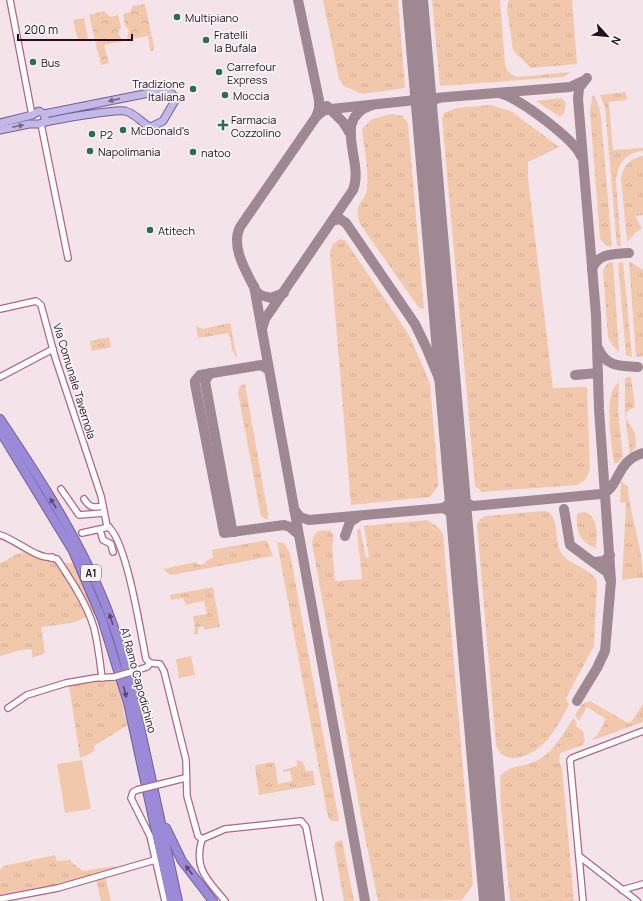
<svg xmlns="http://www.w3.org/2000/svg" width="643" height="901" font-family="Manrope,sans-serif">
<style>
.grass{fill:url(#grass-tufts)}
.forest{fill:url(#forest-crowns)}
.garden{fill:#f2c8ad}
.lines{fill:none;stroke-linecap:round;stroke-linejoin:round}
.taxiway{stroke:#9f8892;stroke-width:10}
.runway{stroke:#9f8892;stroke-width:26}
.minor-casing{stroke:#b16586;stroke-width:8}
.major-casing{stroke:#745e96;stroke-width:9}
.highway-casing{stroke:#745e96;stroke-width:10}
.minor{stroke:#fff;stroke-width:5.5}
.major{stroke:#c3b9e8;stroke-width:7}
.highway{stroke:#9b8ad8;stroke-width:8}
.minor-bridge-casing{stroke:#b16586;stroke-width:8;stroke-linecap:butt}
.minor-bridge{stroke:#fff;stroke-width:5.5}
.oneway{fill:#776382}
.oneway2{fill:#5d4570}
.poi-dot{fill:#2a6b5a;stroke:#f6f6f6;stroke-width:1.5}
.labels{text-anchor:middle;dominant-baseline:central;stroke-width:3.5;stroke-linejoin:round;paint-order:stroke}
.shield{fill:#f6f6f6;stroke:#68535d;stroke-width:1}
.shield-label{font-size:10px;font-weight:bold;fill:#2b0d1b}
.poi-label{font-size:11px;fill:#2b0d1b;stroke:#f6f6f6;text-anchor:start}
.street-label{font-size:11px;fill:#2b0d1b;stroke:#f6f6f6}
</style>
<defs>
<pattern id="grass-tufts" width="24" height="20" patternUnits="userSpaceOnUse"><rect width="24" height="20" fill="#f2c8ad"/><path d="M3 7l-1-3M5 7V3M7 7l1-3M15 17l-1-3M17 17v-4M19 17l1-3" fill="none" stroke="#d0ab94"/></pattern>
<pattern id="forest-crowns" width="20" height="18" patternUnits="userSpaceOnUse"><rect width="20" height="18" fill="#f2c8ad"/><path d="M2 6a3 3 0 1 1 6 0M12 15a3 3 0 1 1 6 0" fill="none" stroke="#d0ab94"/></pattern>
</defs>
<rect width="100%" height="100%" fill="#f5e3ea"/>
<g class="grass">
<path d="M323 0H398L405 88 362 94 344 86 339 79Z"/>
<path d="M432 0H500L505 64C507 73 512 76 520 77L570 72 563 77 440 86Z"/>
<path d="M509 0H572L577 64 531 68 513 50 507 9Z"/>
<path d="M626 92 627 100 609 102 613 150 643 148V151C626 152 618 164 616 180L621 246H617L605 107 600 95Z"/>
<path d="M594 95 599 107 601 118 612 247 606 245 600 239 590 111 592 97Z"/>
<path d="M561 98 566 103 564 113 560 117 536 101Z"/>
<path d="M490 105 511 111 559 147 528 162V179L553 388 587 387 590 470 585 480 577 485 482 492 475 486 442 118 444 113 457 108Z"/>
<path d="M392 114 403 116 408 124 424 309 419 308 360 224C353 200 364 206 367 189 369 173 364 145 362 129L372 119Z"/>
<path d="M643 156V215L635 216 642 228 636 232 627 242 621 178C624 165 630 158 643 156Z"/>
<path d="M340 239 345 240 409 335 425 371 430 384 438 479V486L430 497 351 505 330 252 332 245Z"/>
<path d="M629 261 643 270V356L636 357Z"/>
<path d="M613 262 619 352 613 346 608 337 603 270 608 263Z"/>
<path d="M623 262 632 357 626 355 618 263Z"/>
<path d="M230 323 237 358 232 349 229 333 198 338 196 326 203 329Z"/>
<path d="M109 337 111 347 92 351 90 341Z"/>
<path d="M631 377 635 407C621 412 626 420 632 428 636 432 636 442 636 447L630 454 625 414V378Z"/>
<path d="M619 382 618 412 623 457 618 463H614C612 443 602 394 619 382Z"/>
<path d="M245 384 268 514V520L261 516 238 392 240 386Z"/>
<path d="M621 481 628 487C630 518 643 547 643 578 635 577 630 580 622 580L626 505 625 502 620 503Z"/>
<path d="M544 511 549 512C560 523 553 543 563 555 572 566 590 568 597 581L594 646 566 698 569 705C556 728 545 753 516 758 506 759 500 754 496 746L477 525 480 519 485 516Z"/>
<path d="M585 512C599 517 597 536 596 548 580 543 576 531 577 515L578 513Z"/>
<path d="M427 520 438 527 443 534 473 885 462 900 378 901 363 827 312 543 314 535 318 531 330 530 334 536 332 546 335 581 362 579 357 531 360 528 366 558 369 557 364 526Z"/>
<path d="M261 541H267L273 556 171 575 165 571 164 569 195 562 199 565 204 564 207 560 213 558 212 550Z"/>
<path d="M277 542 284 543 290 553 339 821H332L329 819 327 812Z"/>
<path d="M27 552 42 558 73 564 77 568 97 613 72 623 41 627 45 653 32 658V650C24 647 10 654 0 656V563C12 559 13 553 27 552Z"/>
<path d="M213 587 220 627 204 630V627H198V634H194L195 628 193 616 207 614 204 601 192 603 193 609 192 604 186 605 183 598 171 600 170 595Z"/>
<path d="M117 679 124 714 128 725 94 746 95 751 80 758 69 685 94 680Z"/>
<path d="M590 701 628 723 632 721 643 704V722L593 740V738L597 736 606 719 587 707 579 721 575 715 582 704Z"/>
<path d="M573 718 577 723 576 726 583 731 585 741 583 745 560 753 559 762 562 767 574 901H510L501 810 500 776C509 766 520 767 531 763 552 756 562 736 573 718Z"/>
<path d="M297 760 303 762 306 771H313L315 785 259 795 255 767 257 765 273 762 275 764 278 784 292 781 290 771 283 772V770L297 766Z"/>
<path d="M342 840 354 901H344L334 845 336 842Z"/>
<path d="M55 855 57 861 71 860V862L83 871 115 866 117 868 72 883 0 898V870L4 866Z"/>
<path d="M105 875 111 901H101L96 879Z"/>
</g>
<g class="forest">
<path d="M145 4 154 47 152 52 150 50 148 36 127 40 129 29 125 26 123 14 130 12 133 6Z"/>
<path d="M104 11 111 17 118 15 121 27 118 33 123 41 104 45 109 63 101 65 89 15Z"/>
</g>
<g class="garden">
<path d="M84 18 88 39 78 41 73 20Z"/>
<path d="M191 656 195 675 179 678 176 659Z"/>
<path d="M82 760 91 809 65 813 57 764Z"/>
</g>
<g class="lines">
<g class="taxiway">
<path d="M422 84 427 96 435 98 570 87 583 81"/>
<path d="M502 94C520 99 574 139 581 156"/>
<path d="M327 106 343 122 351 135"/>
<path d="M316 117 323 111 331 109 416 100 421 93 422 85"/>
<path d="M425 125C425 113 425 102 439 98"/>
<path d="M332 221 340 219 346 223 415 324 427 349 450 405"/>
<path d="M592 269C598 253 614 254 629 253"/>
<path d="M254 286 365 901"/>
<path d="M284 293 271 298 260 295 256 291C247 273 230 247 240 227L316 117 319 109V100L298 0"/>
<path d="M262 329 265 319 353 190C365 161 330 119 372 105"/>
<path d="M598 348C606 367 620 366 638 367"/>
<path d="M269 370 261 365 200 375 195 381V384L224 533 284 525 290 527 298 534"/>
<path d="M210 373 205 381 232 529 234 532"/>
<path d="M575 375 598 373"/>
<path d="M457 491 462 501 473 506 601 494C620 489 615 461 643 453"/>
<path d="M443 508 453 513 460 522"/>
<path d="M294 509 300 517 309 520 443 508 451 503 457 491"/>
<path d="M564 509 570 545 593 562"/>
<path d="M345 536 350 522 359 516"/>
<path d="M610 579 607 572 593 562 604 561 610 555"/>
<path d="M577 701 597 668 605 651 611 581 599 409 596 315 578 99 579 88 587 78"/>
<path d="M488 901 491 890"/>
</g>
<path class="runway" d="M415 0 492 901"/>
<defs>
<g id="minor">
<path d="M10 0 32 115"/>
<path d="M41 124 68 258"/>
<path d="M0 309 36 301 41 305 55 357 101 496 107 526C126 536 141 635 146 659L150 663 160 664 164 671 186 760 187 796 198 836 202 839"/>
<path d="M0 377 53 349"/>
<path d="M61 489 79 515 104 513"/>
<path d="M84 499C90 508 93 508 103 506"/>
<path d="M100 530 103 540 111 544 113 552"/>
<path d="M82 533 109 527"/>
<path d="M0 535C15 539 38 560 52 557"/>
<path d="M51 558 57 559C71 580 87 604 94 628 98 644 100 661 102 678"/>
<path d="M138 670 147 667 150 663"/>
<path d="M8 708 27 695 66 683 95 678 114 677"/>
<path d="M165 783 185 778"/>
<path d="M137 790 133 792 131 798 150 836 165 901"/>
<path d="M202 839 225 829 301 821 306 827 320 901"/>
<path d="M202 839C193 869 208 880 225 901"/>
<path d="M579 856 637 901"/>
<path d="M622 890 643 884"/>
<path d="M0 899 58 888 155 860"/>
<path d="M583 901 570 760 572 758 643 731"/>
</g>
<g id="major">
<path d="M0 123 32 115 39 111 44 114 45 119"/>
<path d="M0 130 29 124H39C51 120 115 109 125 111 137 114 144 126 151 127L163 121 176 99 172 94 164 90 44 114"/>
</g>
<g id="highway">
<path d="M0 419C41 480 83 545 109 614 125 656 134 700 144 745 155 797 167 849 178 901"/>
<path d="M0 431 73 551 102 619 128 703 171 901"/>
<path d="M166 828 182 861 213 901"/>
</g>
</defs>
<use href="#minor" class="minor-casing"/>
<use href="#major" class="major-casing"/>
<use href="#highway" class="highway-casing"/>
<use href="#minor" class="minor"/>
<use href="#major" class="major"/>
<use href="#highway" class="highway"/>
<defs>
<g id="minor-bridge">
<path d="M114 677 138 670"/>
<path d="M137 790 165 783"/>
</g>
</defs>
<use href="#minor-bridge" class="minor-bridge-casing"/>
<use href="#minor-bridge" class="minor-bridge"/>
</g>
<defs><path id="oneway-solid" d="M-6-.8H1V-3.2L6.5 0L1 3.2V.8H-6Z"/></defs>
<g class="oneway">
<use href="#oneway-solid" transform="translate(114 100) rotate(167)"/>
<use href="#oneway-solid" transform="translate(18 126) rotate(-12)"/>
</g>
<g class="oneway2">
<use href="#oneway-solid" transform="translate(53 503) rotate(-122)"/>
<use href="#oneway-solid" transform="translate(111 619) rotate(-109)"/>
<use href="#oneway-solid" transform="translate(125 692) rotate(75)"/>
<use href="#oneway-solid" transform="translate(189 870) rotate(-127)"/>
</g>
<g class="poi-dot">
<circle cx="177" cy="17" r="4"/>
<circle cx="206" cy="40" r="4"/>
<circle cx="33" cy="62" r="4"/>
<circle cx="219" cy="72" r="4"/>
<circle cx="193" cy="89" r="4"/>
<circle cx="225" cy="95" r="4"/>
<path d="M221 119h4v4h4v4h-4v4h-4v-4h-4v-4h4z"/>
<circle cx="123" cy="130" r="4"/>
<circle cx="92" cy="134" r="4"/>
<circle cx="90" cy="151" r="4"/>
<circle cx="193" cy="152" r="4"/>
<circle cx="150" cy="230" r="4"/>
</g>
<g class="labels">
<rect class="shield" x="81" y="565" width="20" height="16" rx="3"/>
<g class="shield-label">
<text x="91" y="573">A1</text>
</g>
<g class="poi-label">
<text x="185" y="17">Multipiano</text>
<text x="214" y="34">Fratelli<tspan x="214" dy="13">la Bufala</tspan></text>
<text x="41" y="62">Bus</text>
<text x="227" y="66">Carrefour<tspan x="227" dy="13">Express</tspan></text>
<text x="185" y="83" text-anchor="end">Tradizione<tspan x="185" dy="13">Italiana</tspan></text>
<text x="233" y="95">Moccia</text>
<text x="231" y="119">Farmacia<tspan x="231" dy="13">Cozzolino</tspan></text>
<text x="131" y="130">McDonald's</text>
<text x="100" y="134">P2</text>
<text x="98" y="151">Napolimania</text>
<text x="201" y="152">natoo</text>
<text x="158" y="230">Atitech</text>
</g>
<g class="street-label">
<text transform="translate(75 381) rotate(73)">Via Comunale Tavernola</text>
<text transform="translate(139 680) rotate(75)">A1 Ramo Capodichino</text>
</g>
</g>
<g transform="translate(607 36) rotate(117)" stroke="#f6f6f6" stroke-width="3" paint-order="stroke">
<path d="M0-3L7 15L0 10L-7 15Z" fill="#2b0d1b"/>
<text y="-6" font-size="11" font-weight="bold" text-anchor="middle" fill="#2b0d1b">N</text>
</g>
<path d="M18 34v6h114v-6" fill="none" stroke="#2b0d1b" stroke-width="2"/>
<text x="24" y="34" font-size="12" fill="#2b0d1b" stroke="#f6f6f6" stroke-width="3" paint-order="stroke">200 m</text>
</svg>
